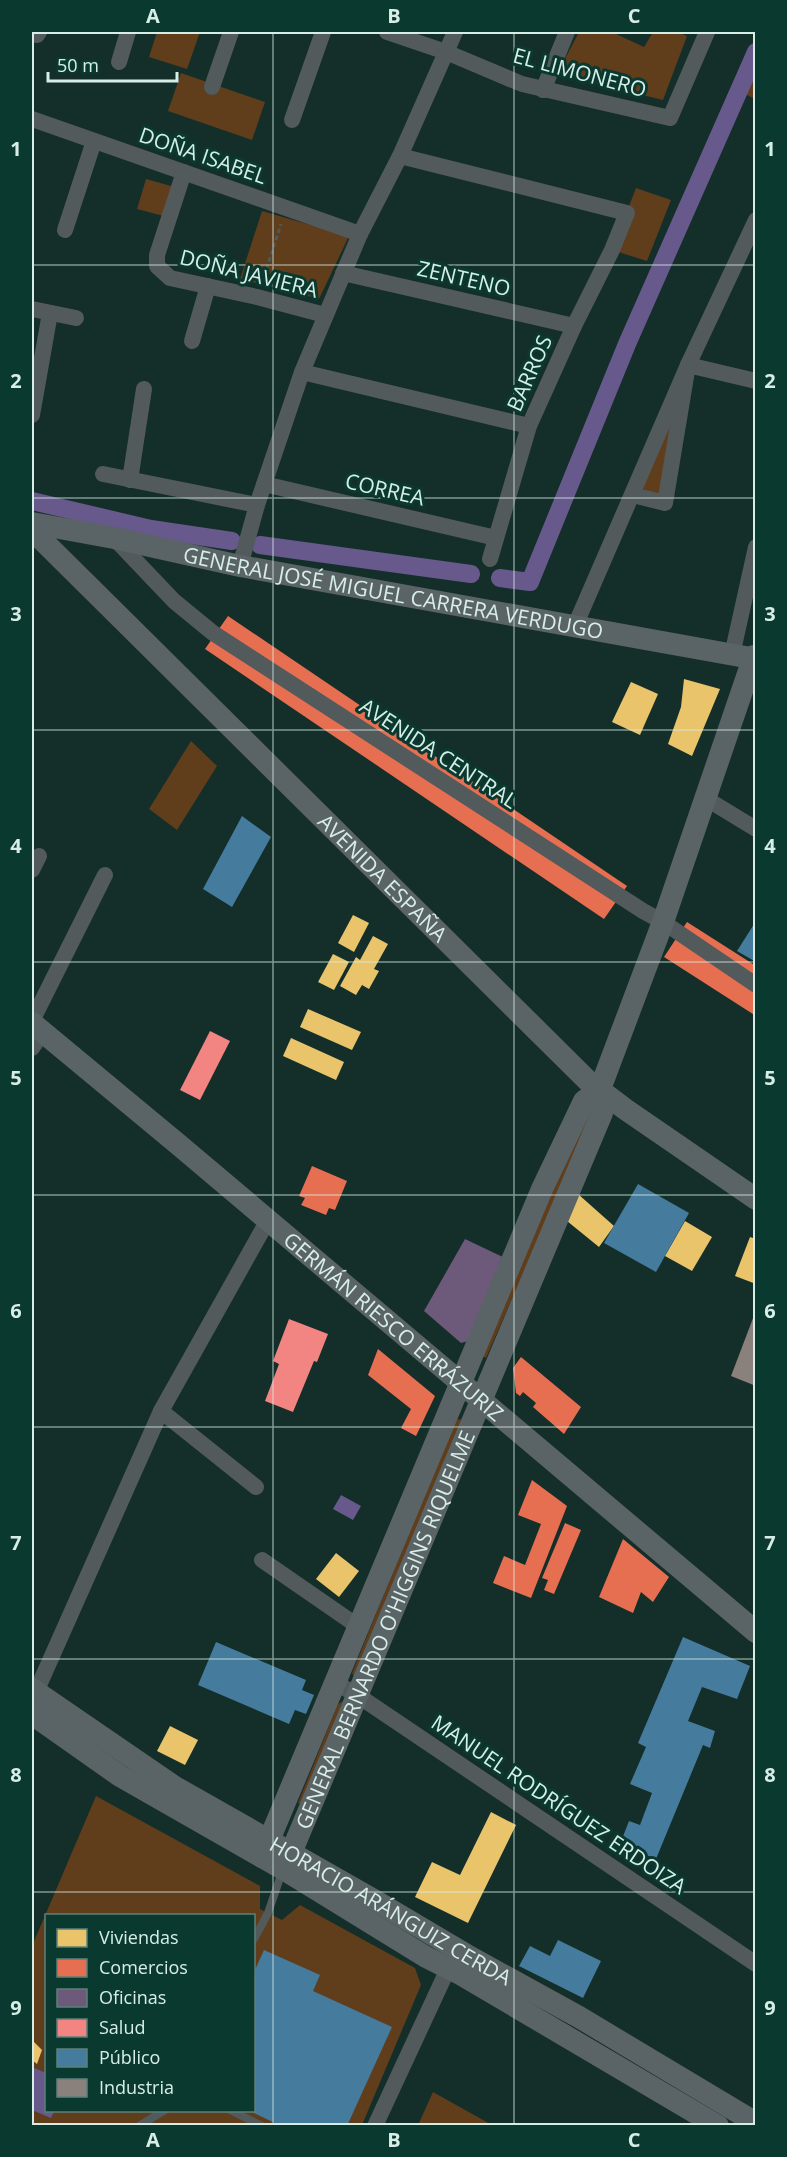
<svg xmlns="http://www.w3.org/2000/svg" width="787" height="2157" font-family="'Open Sans',sans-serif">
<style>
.green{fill:#603d1b;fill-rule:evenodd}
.water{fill:#67598c}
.homes{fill:#e9c46a}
.shops{fill:#e76f51}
.offices{fill:#6d597a}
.health{fill:#f28482}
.public{fill:#457b9d}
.industry{fill:#8a817c}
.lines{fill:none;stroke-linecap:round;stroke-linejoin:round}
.canal{stroke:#67598c;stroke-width:18}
.path{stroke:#4f595a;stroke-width:3;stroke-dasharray:4.5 3;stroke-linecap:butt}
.lane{stroke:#525a5c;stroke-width:8}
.street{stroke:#525a5c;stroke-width:16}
.secondary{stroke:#5a6366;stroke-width:22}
.grid{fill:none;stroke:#d7eee7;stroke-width:1.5;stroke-opacity:0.55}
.labels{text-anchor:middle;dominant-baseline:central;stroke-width:6;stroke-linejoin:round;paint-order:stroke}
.street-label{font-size:21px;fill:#d7eee7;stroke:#0a3930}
.neatline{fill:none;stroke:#d7eee7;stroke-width:2}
.grid-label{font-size:20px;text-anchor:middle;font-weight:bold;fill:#d7eee7}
</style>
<rect width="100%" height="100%" fill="#142e2a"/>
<g class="green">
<path d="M157 32H200L187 69 149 57Z"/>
<path d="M579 32H612L644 47 653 32H677L687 36 663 100 557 74Z"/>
<path d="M755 52 756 98 755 99 739 91Z"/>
<path d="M181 73 265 102 252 140 168 111Z"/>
<path d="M146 179 182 189 171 218 137 209Z"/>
<path d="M636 188 671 200 647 261 612 250Z"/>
<path d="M262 211 349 236 319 299 240 279Z"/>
<path d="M669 425 675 427 662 495 642 489Z"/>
<path d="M191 741 217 766 177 830 149 809Z"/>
<path d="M583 1116 591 1119 486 1358 478 1354Z"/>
<path d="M460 1419 463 1423 355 1678 352 1673 455 1420Z"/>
<path d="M343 1701 303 1805 298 1803 338 1704Z"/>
<path d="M96 1796 260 1886V1909L282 1920 300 1905 415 1968 421 1985 362 2125 32 2126V1946ZM46 1916H254V2110H46Z"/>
<path d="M433 2092 492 2125H418Z"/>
</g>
<g class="water">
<path d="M341 1495 361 1506 353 1520 333 1509Z"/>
<path d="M32 2067 46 2073V2110L54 2111 51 2118 32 2110Z"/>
</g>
<g class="homes">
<path d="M684 679 720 689 692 756 668 744 681 707Z"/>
<path d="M631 682 658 694 640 735 612 722Z"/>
<path d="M353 915 369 923 354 952 338 943Z"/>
<path d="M373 936 388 944 374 969 379 971 369 989 362 985 356 995 340 986 356 957 360 960Z"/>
<path d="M333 954 349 962 334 990 318 982Z"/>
<path d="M308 1009 361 1032 352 1050 300 1027Z"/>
<path d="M291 1038 344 1062 336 1080 283 1056Z"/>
<path d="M578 1194 614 1226 599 1247 567 1221Z"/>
<path d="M685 1221 712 1237 692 1271 665 1256Z"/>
<path d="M750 1237 756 1239V1284L735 1276Z"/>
<path d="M336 1553 359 1571 339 1597 316 1579Z"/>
<path d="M170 1726 198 1740 185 1765 157 1751Z"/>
<path d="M491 1812 516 1825 468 1923 415 1897 432 1862 460 1875Z"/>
<path d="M32 2040 42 2050 37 2064 32 2060Z"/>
</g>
<g class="shops">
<path d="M228 616 627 886 604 919 205 649Z"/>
<path d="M687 922 756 966V1016L664 957Z"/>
<path d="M312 1166 347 1181 335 1210 329 1208 326 1215 301 1205 305 1198 299 1196Z"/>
<path d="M378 1349 435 1396 416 1436 401 1428 411 1409 368 1375Z"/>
<path d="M521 1357 581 1407 564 1434 533 1407 536 1403 523 1392 520 1396 516 1393 513 1368Z"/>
<path d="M532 1480 567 1506 531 1598 493 1583 504 1556 525 1565 541 1524 518 1515Z"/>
<path d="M565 1523 581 1530 554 1594 544 1590 548 1580 542 1578Z"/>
<path d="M623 1539 669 1577 653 1602 641 1592 633 1613 599 1597Z"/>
</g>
<path class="offices" d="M465 1239 507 1259 472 1340 461 1343 424 1311Z"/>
<g class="health">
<path d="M210 1031 230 1041 200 1100 180 1090Z"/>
<path d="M289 1319 328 1334 317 1362 314 1361 293 1412 265 1401 279 1364 273 1361Z"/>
</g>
<g class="public">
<path d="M242 816 271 837 232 907 203 889Z"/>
<path d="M756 921V962L737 951Z"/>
<path d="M638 1184 689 1213 656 1272 604 1243Z"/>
<path d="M683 1637 750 1666 737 1699 702 1687 688 1721 715 1731 710 1748 703 1745 656 1859 620 1844 629 1821 640 1825 652 1793 630 1784 646 1747 638 1743Z"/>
<path d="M216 1642 306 1680 302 1690 314 1695 306 1714 295 1710 289 1724 198 1685Z"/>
<path d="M558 1940 601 1961 583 1998 519 1966 530 1946 550 1956Z"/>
<path d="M264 1950 320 1975 313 1991 392 2027 347 2126H281L248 2110H254V1972Z"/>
</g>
<path class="industry" d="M755 1313H756V1386L731 1376Z"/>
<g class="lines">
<g class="canal">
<path d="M32 501 151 529 232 541"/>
<path d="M260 545 471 574"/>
<path d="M500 578 530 582 627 344 756 52"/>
</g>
<path class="path" d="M262 283 281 224"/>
<g class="lane">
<path d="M254 1939 268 1913 283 1869"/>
<path d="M230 2110 262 2126"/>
<path d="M139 2126 165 2110"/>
</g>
<g class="street">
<path d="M387 32 446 52 522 84 670 118 707 32"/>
<path d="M37 35 39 32"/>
<path d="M119 62 128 32"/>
<path d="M212 87 231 32"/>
<path d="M543 90 567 32"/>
<path d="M32 119 360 234"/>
<path d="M292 120 323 32"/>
<path d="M400 156 627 213 612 250 574 326 529 426 490 559"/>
<path d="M184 172 157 255V266L170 278 257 297 325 315"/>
<path d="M65 230 94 141"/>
<path d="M343 273 574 326"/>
<path d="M32 309 76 318"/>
<path d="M192 341 208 286"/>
<path d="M302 372 529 426"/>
<path d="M32 415 50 313"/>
<path d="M103 474 257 505"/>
<path d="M130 480 144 389"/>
<path d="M264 484 496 538"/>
<path d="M633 495 665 503 688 365 756 381"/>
<path d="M114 538 174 601 213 633 643 911 663 922 756 985"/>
<path d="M240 566 257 505 302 372 360 234 400 156 455 32"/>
<path d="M575 626 688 365 756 220"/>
<path d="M732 655 756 547"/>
<path d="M705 798 756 829"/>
<path d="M32 870 39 856"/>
<path d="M32 1021 105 875"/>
<path d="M32 1048 43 1032"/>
<path d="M161 1411 256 1487"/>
<path d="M262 1560 359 1627"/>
<path d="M336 1683 357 1695 756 1964"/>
<path d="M32 1701 161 1411 268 1220"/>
<path d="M375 2126 453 1958"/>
</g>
<g class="secondary">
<path id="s1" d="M32 523 114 538 240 566 751 658 756 657"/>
<path id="s2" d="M32 530 588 1081 625 1109 756 1199"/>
<path id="s3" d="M32 1023 179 1145 756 1632"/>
<path id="s4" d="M32 1689 175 1787 374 1900 470 1957 579 2017 756 2123"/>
<path d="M32 1714 120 1776 283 1869 426 1957 462 1975 718 2126"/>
<path d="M262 1857 542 1189 584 1101 600 1089"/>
<path id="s5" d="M283 1869 291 1853 602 1113 600 1089 663 922 754 656"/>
</g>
</g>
<path class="grid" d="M273 32V2126M514 32V2126M32 265H756M32 498H756M32 730H756M32 962H756M32 1195H756M32 1427H756M32 1659H756M32 1892H756"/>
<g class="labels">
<g class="street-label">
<text transform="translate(580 72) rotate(15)">EL LIMONERO</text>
<text transform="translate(203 155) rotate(19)">DOÑA ISABEL</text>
<text transform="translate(249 273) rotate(14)">DOÑA JAVIERA</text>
<text transform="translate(464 278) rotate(13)">ZENTENO</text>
<text transform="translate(529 373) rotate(-66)">BARROS</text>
<text transform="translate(385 489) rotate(13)">CORREA</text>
<text stroke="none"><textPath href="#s1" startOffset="368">GENERAL JOSÉ MIGUEL CARRERA VERDUGO</textPath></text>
<text transform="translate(439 753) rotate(33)">AVENIDA CENTRAL</text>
<text stroke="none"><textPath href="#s2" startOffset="494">AVENIDA ESPAÑA</textPath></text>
<text stroke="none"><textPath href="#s3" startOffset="472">GERMÁN RIESCO ERRÁZURIZ</textPath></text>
<text stroke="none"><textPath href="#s5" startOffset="260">GENERAL BERNARDO O'HIGGINS RIQUELME</textPath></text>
<text transform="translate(559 1804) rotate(34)">MANUEL RODRÍGUEZ ERDOIZA</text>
<text stroke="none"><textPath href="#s4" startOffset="422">HORACIO ARÁNGUIZ CERDA</textPath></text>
</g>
</g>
<rect width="787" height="2157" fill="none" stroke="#0a3930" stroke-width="66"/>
<rect x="45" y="1914" width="210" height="198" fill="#0a3930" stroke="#5c8179" stroke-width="1.5"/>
<rect x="57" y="1929" width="30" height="18" fill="#e9c46a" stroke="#5c8179" stroke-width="1.5"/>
<text x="99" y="1944" font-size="18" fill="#d7eee7">Viviendas</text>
<rect x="57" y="1959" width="30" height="18" fill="#e76f51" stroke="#5c8179" stroke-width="1.5"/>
<text x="99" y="1974" font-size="18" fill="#d7eee7">Comercios</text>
<rect x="57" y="1989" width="30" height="18" fill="#6d597a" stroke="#5c8179" stroke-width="1.5"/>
<text x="99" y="2004" font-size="18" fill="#d7eee7">Oficinas</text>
<rect x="57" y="2019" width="30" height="18" fill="#f28482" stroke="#5c8179" stroke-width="1.5"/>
<text x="99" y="2034" font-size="18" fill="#d7eee7">Salud</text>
<rect x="57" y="2049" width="30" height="18" fill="#457b9d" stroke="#5c8179" stroke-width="1.5"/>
<text x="99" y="2064" font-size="18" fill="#d7eee7">Público</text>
<rect x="57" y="2079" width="30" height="18" fill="#8a817c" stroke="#5c8179" stroke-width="1.5"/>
<text x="99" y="2094" font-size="18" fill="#d7eee7">Industria</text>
<path d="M48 72v9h129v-9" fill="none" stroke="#d7eee7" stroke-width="3"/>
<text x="57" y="72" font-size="18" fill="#d7eee7" stroke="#0a3930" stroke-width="4.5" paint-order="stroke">50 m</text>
<rect x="33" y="33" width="721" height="2091" class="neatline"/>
<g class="grid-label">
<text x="153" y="23">A</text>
<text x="394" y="23">B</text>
<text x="634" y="23">C</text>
<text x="16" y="156">1</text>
<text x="770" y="156">1</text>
<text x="16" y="388">2</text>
<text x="770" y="388">2</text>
<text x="16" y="621">3</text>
<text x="770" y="621">3</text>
<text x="16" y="853">4</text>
<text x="770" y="853">4</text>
<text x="16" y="1085">5</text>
<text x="770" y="1085">5</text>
<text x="16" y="1318">6</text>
<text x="770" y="1318">6</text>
<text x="16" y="1550">7</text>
<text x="770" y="1550">7</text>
<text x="16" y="1782">8</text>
<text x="770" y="1782">8</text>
<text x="16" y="2015">9</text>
<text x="770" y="2015">9</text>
<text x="153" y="2147">A</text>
<text x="394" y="2147">B</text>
<text x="634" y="2147">C</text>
</g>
</svg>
